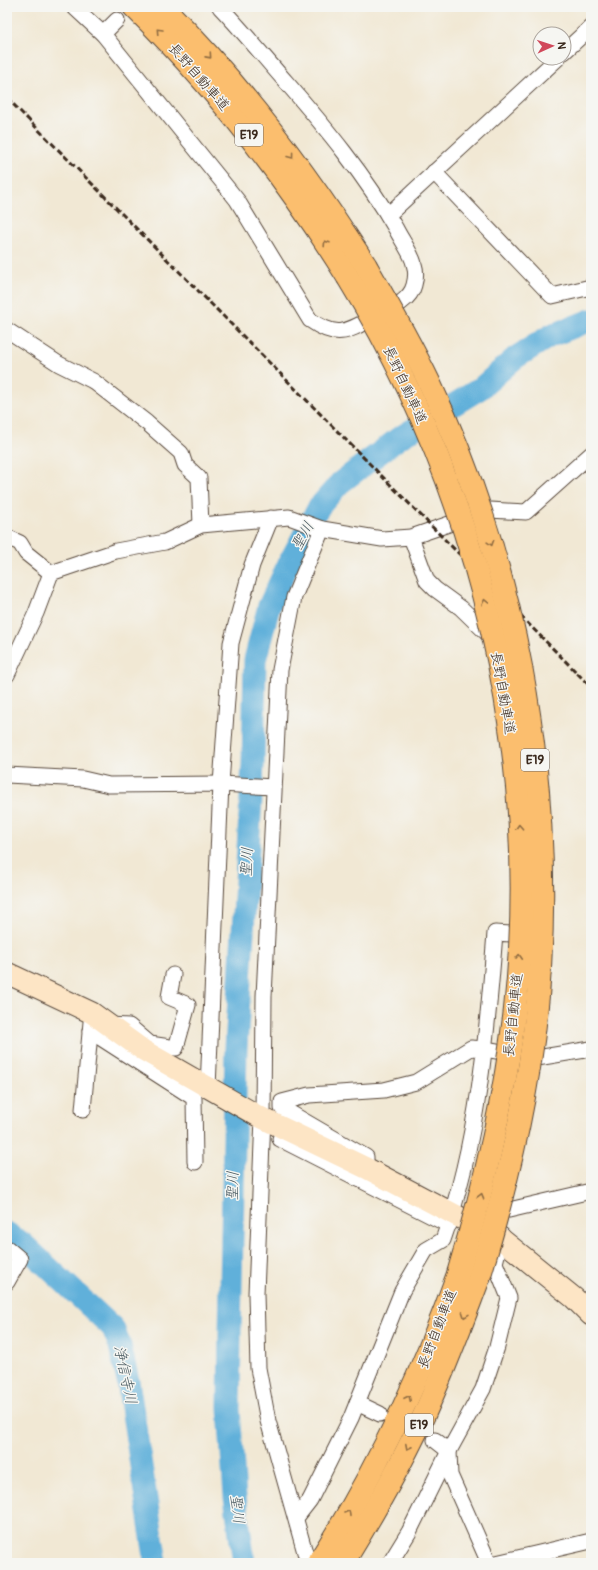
<svg xmlns="http://www.w3.org/2000/svg" width="598" height="1570" font-family="Pangolin,'Klee One',sans-serif">
<style>
.lines{fill:none;stroke-linecap:round;stroke-linejoin:round}
.river{stroke:#60b0da;stroke-width:23}
.street-casing{stroke:#564639;stroke-width:17}
.secondary-casing{stroke:#564639;stroke-width:23}
.highway-casing{stroke:#564639;stroke-width:24}
.street{stroke:#fff;stroke-width:15}
.secondary{stroke:#fde5c5;stroke-width:21}
.highway{stroke:#fbbe6e;stroke-width:22}
.rail{stroke:#3b2a1e;stroke-width:3;stroke-dasharray:6 3;stroke-linecap:butt}
.highway-bridge-casing{stroke:#564639;stroke-width:24;stroke-linecap:butt}
.highway-bridge{stroke:#fbbe6e;stroke-width:22}
.oneway{stroke:#916d42}
.labels{text-anchor:middle;dominant-baseline:central;stroke-width:3;stroke-linejoin:round;paint-order:stroke}
.shield{fill:#f6f6f2;stroke:#73675e;stroke-width:1}
.shield-label{font-size:13px;font-weight:bold;fill:#3b2a1e}
.street-label{font-size:14px;fill:#3b2a1e;stroke:#f6f6f2}
.water-label{font-size:15px;font-style:italic;fill:#485960;stroke:#f6f6f2}
</style>
<rect width="100%" height="100%" fill="#f6f6f2"/>
<filter id="ink" filterUnits="userSpaceOnUse"><feTurbulence type="fractalNoise" baseFrequency=".025" numOctaves="2"/><feDisplacementMap in="SourceGraphic" scale="8" xChannelSelector="R" yChannelSelector="G"/><feConvolveMatrix kernelMatrix="1 2 1 2 8 2 1 2 1" color-interpolation-filters="sRGB"/></filter>
<filter id="wash" filterUnits="userSpaceOnUse"><feTurbulence type="fractalNoise" baseFrequency=".012" numOctaves="4" result="noise"/><feDisplacementMap in="SourceGraphic" scale="16" xChannelSelector="R" yChannelSelector="G"/><feGaussianBlur stdDeviation="0.9" result="paint"/><feColorMatrix in="noise" values="0 0 0 0 0 0 0 0 0 0 0 0 0 0 0 0 0 1.4 0 .05"/><feComposite in="paint" operator="in"/></filter>
<g filter="url(#wash)">
<rect width="100%" height="100%" fill="#f1e8d4"/>
<g class="lines">
<g class="river">
<path d="M7 1233 22 1243 113 1328 120 1346 128 1381 156 1563"/>
<path d="M244 1563 235 1497 229 1409 230 1332 236 1048 253 765 255 660 269 606 288 565 319 507 340 483 399 438 481 388 515 358 550 336 591 320"/>
</g>
</g>
</g>
<g filter="url(#ink)">
<g class="lines">
<defs>
<g id="street">
<path d="M74 7 103 34 237 200 310 320C337 339 347 332 374 317 388 310 410 302 414 285 416 278 416 270 414 264 412 254 401 239 396 229 365 175 326 128 286 82 264 57 243 31 220 7"/>
<path d="M103 34 117 20"/>
<path d="M564 52 591 27"/>
<path d="M434 172 552 296 591 287"/>
<path d="M388 215 558 58"/>
<path d="M7 330 59 364 93 381 147 423 181 453 185 465 199 478 201 525"/>
<path d="M7 537 20 543 26 553 51 573"/>
<path d="M51 573 116 551 165 542 201 525 289 517 322 529 382 539 411 537"/>
<path d="M493 639 461 608 435 589 427 581 411 537 490 510 526 512 591 454"/>
<path d="M7 675 36 613 51 573"/>
<path d="M7 775 83 779 109 785 221 784 273 787"/>
<path d="M108 1025 129 1026 150 1044 176 1048 188 1005 169 997 173 975"/>
<path d="M90 1031 194 1098 195 1162"/>
<path d="M208 1088 221 784 231 643 252 565 271 518"/>
<path d="M83 1110 91 1022"/>
<path d="M280 1139 449 1225"/>
<path d="M356 1178 366 1168V1157L282 1108V1102L309 1095 384 1090 416 1082 471 1048 485 1049 537 1058 591 1049"/>
<path d="M509 1210 591 1191"/>
<path d="M7 1248 20 1259 7 1282"/>
<path d="M357 1403 380 1414"/>
<path d="M435 1440 449 1451 450 1475 489 1563"/>
<path d="M296 1518 310 1500 351 1418 402 1291 426 1250 443 1240C478 1141 487 1037 495 933L528 935"/>
<path d="M308 1563 268 1421 258 1368 256 1294 263 1117 264 996 280 670 294 597 322 529"/>
<path d="M390 1563 409 1532 449 1451 483 1389 497 1347 509 1298 495 1263 502 1235"/>
<path d="M496 1563 591 1541"/>
</g>
<path id="secondary" d="M7 973 92 1013 143 1050 258 1116 366 1168 501 1239 574 1298 591 1315"/>
<g id="highway">
<path d="M134 7C216 88 286 178 347 276"/>
<path d="M163 7C241 85 307 173 366 266"/>
<path d="M318 1563C376 1472 422 1375 458 1274"/>
<path d="M343 1563C370 1519 396 1474 418 1428 441 1379 460 1329 479 1278"/>
</g>
</defs>
<use href="#street" class="street-casing"/>
<use href="#secondary" class="secondary-casing"/>
<use href="#highway" class="highway-casing"/>
<use href="#street" class="street"/>
<use href="#secondary" class="secondary"/>
<use href="#highway" class="highway"/>
<path class="rail" d="M7 98 591 687"/>
<defs>
<g id="highway-bridge">
<path d="M366 266C388 304 410 342 429 382 515 563 552 768 540 968 534 1074 509 1178 479 1278"/>
<path d="M347 276C480 492 543 756 515 1009 505 1099 484 1187 458 1274"/>
</g>
</defs>
<use href="#highway-bridge" class="highway-bridge-casing"/>
<use href="#highway-bridge" class="highway-bridge"/>
</g>
<defs><path id="oneway-chevron" d="M-2-3.5L2.5 0L-2 3.5" fill="none" stroke-width="1.6" stroke-linecap="round" stroke-linejoin="round"/></defs>
<g class="oneway">
<use href="#oneway-chevron" transform="translate(159 31) rotate(-133)"/>
<use href="#oneway-chevron" transform="translate(209 56) rotate(48)"/>
<use href="#oneway-chevron" transform="translate(291 156) rotate(53)"/>
<use href="#oneway-chevron" transform="translate(326 243) rotate(-123)"/>
<use href="#oneway-chevron" transform="translate(491 543) rotate(73)"/>
<use href="#oneway-chevron" transform="translate(485 602) rotate(-103)"/>
<use href="#oneway-chevron" transform="translate(519 827) rotate(-93)"/>
<use href="#oneway-chevron" transform="translate(519 957) rotate(-87)"/>
<use href="#oneway-chevron" transform="translate(481 1196) rotate(-75)"/>
<use href="#oneway-chevron" transform="translate(465 1315) rotate(110)"/>
<use href="#oneway-chevron" transform="translate(408 1398) rotate(-65)"/>
<use href="#oneway-chevron" transform="translate(408 1447) rotate(117)"/>
<use href="#oneway-chevron" transform="translate(348 1513) rotate(-60)"/>
</g>
</g>
<g class="labels">
<g class="shield">
<rect x="235" y="124" width="28" height="22" rx="3"/>
<rect x="521" y="749" width="28" height="22" rx="3"/>
<rect x="405" y="1414" width="28" height="22" rx="3"/>
</g>
<g class="shield-label">
<text x="249" y="135">E19</text>
<text x="535" y="760">E19</text>
<text x="419" y="1425">E19</text>
</g>
<g class="street-label">
<text transform="translate(199 77) rotate(49)">長野自動車道</text>
<text transform="translate(405 385) rotate(65)">長野自動車道</text>
<text transform="translate(503 693) rotate(80)">長野自動車道</text>
<text transform="translate(513 1015) rotate(-84)">長野自動車道</text>
<text transform="translate(437 1329) rotate(-69)">長野自動車道</text>
</g>
<g class="water-label">
<text transform="translate(303 536) rotate(-61)">聖川</text>
<text transform="translate(247 862) rotate(-87)">聖川</text>
<text transform="translate(233 1186) rotate(-89)">聖川</text>
<text transform="translate(125 1375) rotate(78)">浄信寺川</text>
<text transform="translate(237 1509) rotate(83)">聖川</text>
</g>
</g>
<rect width="598" height="1570" fill="none" stroke="#f6f6f2" stroke-width="24"/>
<g transform="translate(552 46) rotate(87)"><circle r="19" fill="#f6f6f2" stroke="#aba49d"/>
<path d="M0-3L7 15L0 10L-7 15Z" fill="#d1495b"/>
<text y="-6" font-size="11" font-weight="bold" text-anchor="middle" fill="#3b2a1e">N</text>
</g>
</svg>
